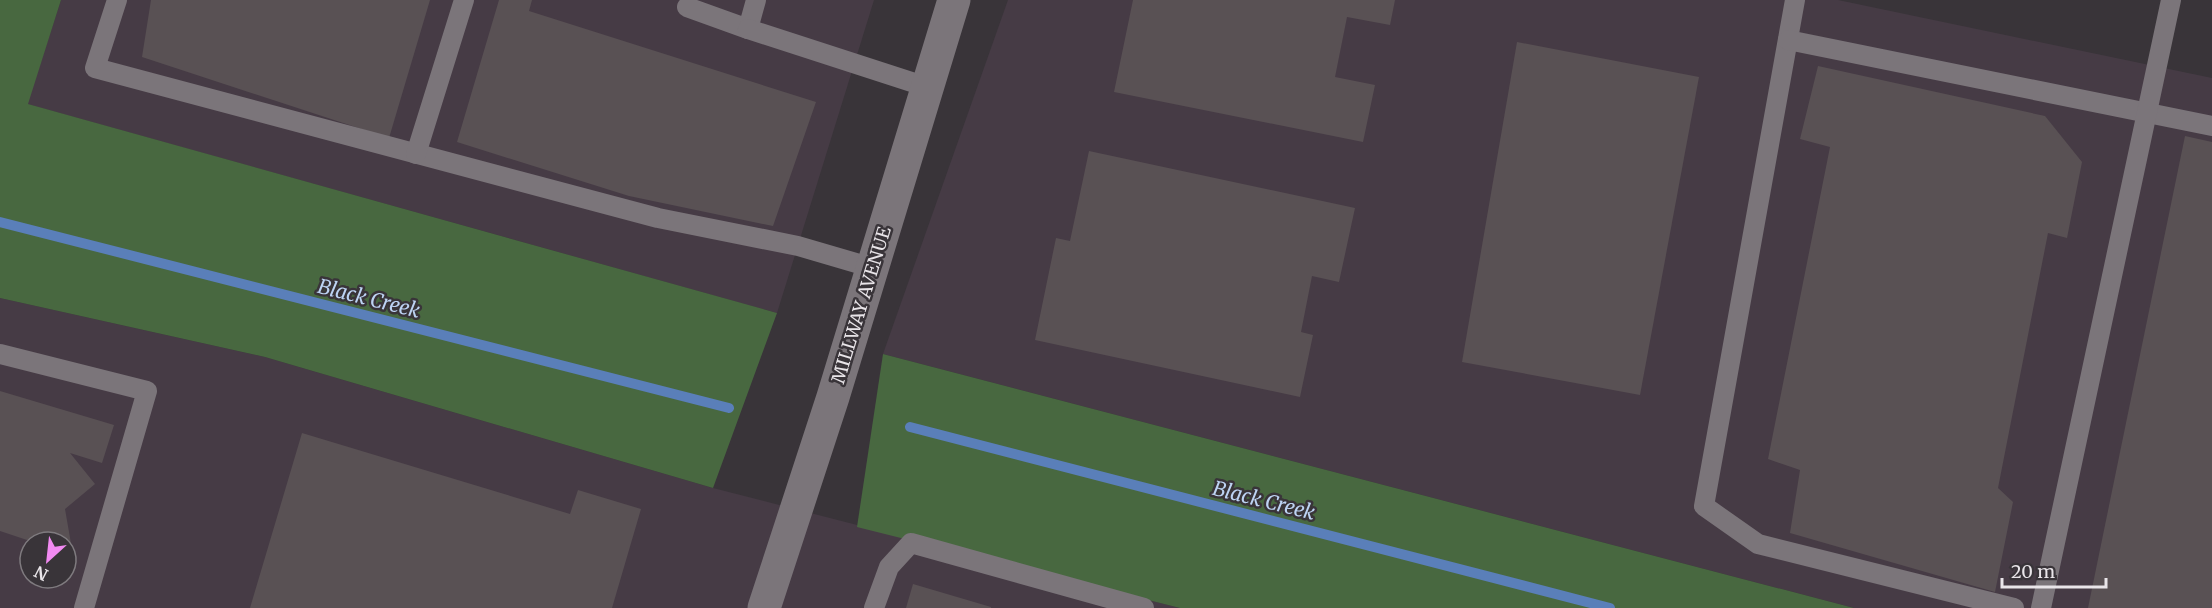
<svg xmlns="http://www.w3.org/2000/svg" width="2212" height="608" font-family="Merriweather,serif">
<style>
.built{fill:#463b45;fill-rule:evenodd}
.green{fill:#486840}
.lines{fill:none;stroke-linecap:round;stroke-linejoin:round}
.stream{stroke:#5a7fb9;stroke-width:10}
.building{fill:#595154}
.lane{stroke:#7b757a;stroke-width:20}
.street{stroke:#7b757a;stroke-width:33}
.labels{text-anchor:middle;dominant-baseline:central;stroke-width:5;stroke-linejoin:round;paint-order:stroke}
.street-label{font-size:18px;fill:#e9e5e9;stroke:#393439}
.water-label{font-size:20px;font-style:italic;fill:#bdd3f3;stroke:#393439}
</style>
<rect width="100%" height="100%" fill="#393439"/>
<g class="built">
<path d="M61 0H874L777 313 27 104Z"/>
<path d="M1008 0H1838L2212 78V608H1854L883 354Z"/>
<path d="M0 298 265 357 713 488 1180 608H0ZM30 542H66V578H30Z"/>
</g>
<g class="green">
<path d="M0 0H61L28 104 777 313 713 488 265 357 0 298Z"/>
<path d="M883 354 1854 608H1180L857 527Z"/>
</g>
<g class="lines">
<g class="stream">
<path d="M0 222 729 408"/>
<path d="M910 427 1610 608"/>
</g>
</g>
<g class="building">
<path d="M151 0H430L389 138 142 57Z"/>
<path d="M499 0H532L529 11 816 102 773 226 629 196 457 142Z"/>
<path d="M1133 0H1395L1390 25 1347 17 1335 77 1375 85 1363 142 1114 92Z"/>
<path d="M1517 42 1699 77 1640 395 1462 362Z"/>
<path d="M1818 66 2045 116 2082 162 2067 238 2048 233 1998 488 2013 502 1995 592 1790 533 1800 470 1768 459 1830 147 1800 139Z"/>
<path d="M2185 136 2212 142V608H2088Z"/>
<path d="M1089 151 1355 208 1339 282 1312 276 1301 332 1313 335 1300 397 1035 340 1056 238 1070 241Z"/>
<path d="M0 391 114 425 102 463 70 453 95 484 65 509 73 555 66 552V542H33L0 531Z"/>
<path d="M302 433 570 514 578 490 641 509 612 608H250Z"/>
<path d="M913 584 991 607V608H906Z"/>
</g>
<g class="lines">
<g class="lane">
<path d="M117 0 95 68 658 218 798 246 873 268"/>
<path d="M1795 0 1704 506 1758 544 2014 608"/>
<path d="M687 7 748 29 756 0"/>
<path d="M748 29 927 87"/>
<path d="M1788 40 2212 126"/>
<path d="M416 154 464 0"/>
<path d="M0 354 147 391 84 608"/>
<path d="M874 608 889 567 911 543 1144 608"/>
<path d="M2041 608 2171 0"/>
</g>
<path class="street" d="M764 608 833 397 954 0"/>
</g>
<g class="labels">
<g class="street-label">
<text transform="translate(861 305) rotate(-73)">MILLWAY AVENUE</text>
</g>
<g class="water-label">
<text transform="translate(369 298) rotate(14)">Black Creek</text>
<text transform="translate(1264 500) rotate(14)">Black Creek</text>
</g>
</g>
<g transform="translate(48 560) rotate(207)"><circle r="28" fill="#393439" stroke="#7f7b7f" stroke-width="1.5"/>
<path d="M0-4.5L10 22L0 15L-10 22Z" fill="#f28af2"/>
<text y="-9" font-size="16" font-weight="bold" text-anchor="middle" fill="#e9e5e9">N</text>
</g>
<path d="M2002 578v9h104v-9" fill="none" stroke="#e9e5e9" stroke-width="3"/>
<text x="2011" y="578" font-size="18" fill="#e9e5e9" stroke="#393439" stroke-width="4.5" paint-order="stroke">20 m</text>
</svg>
